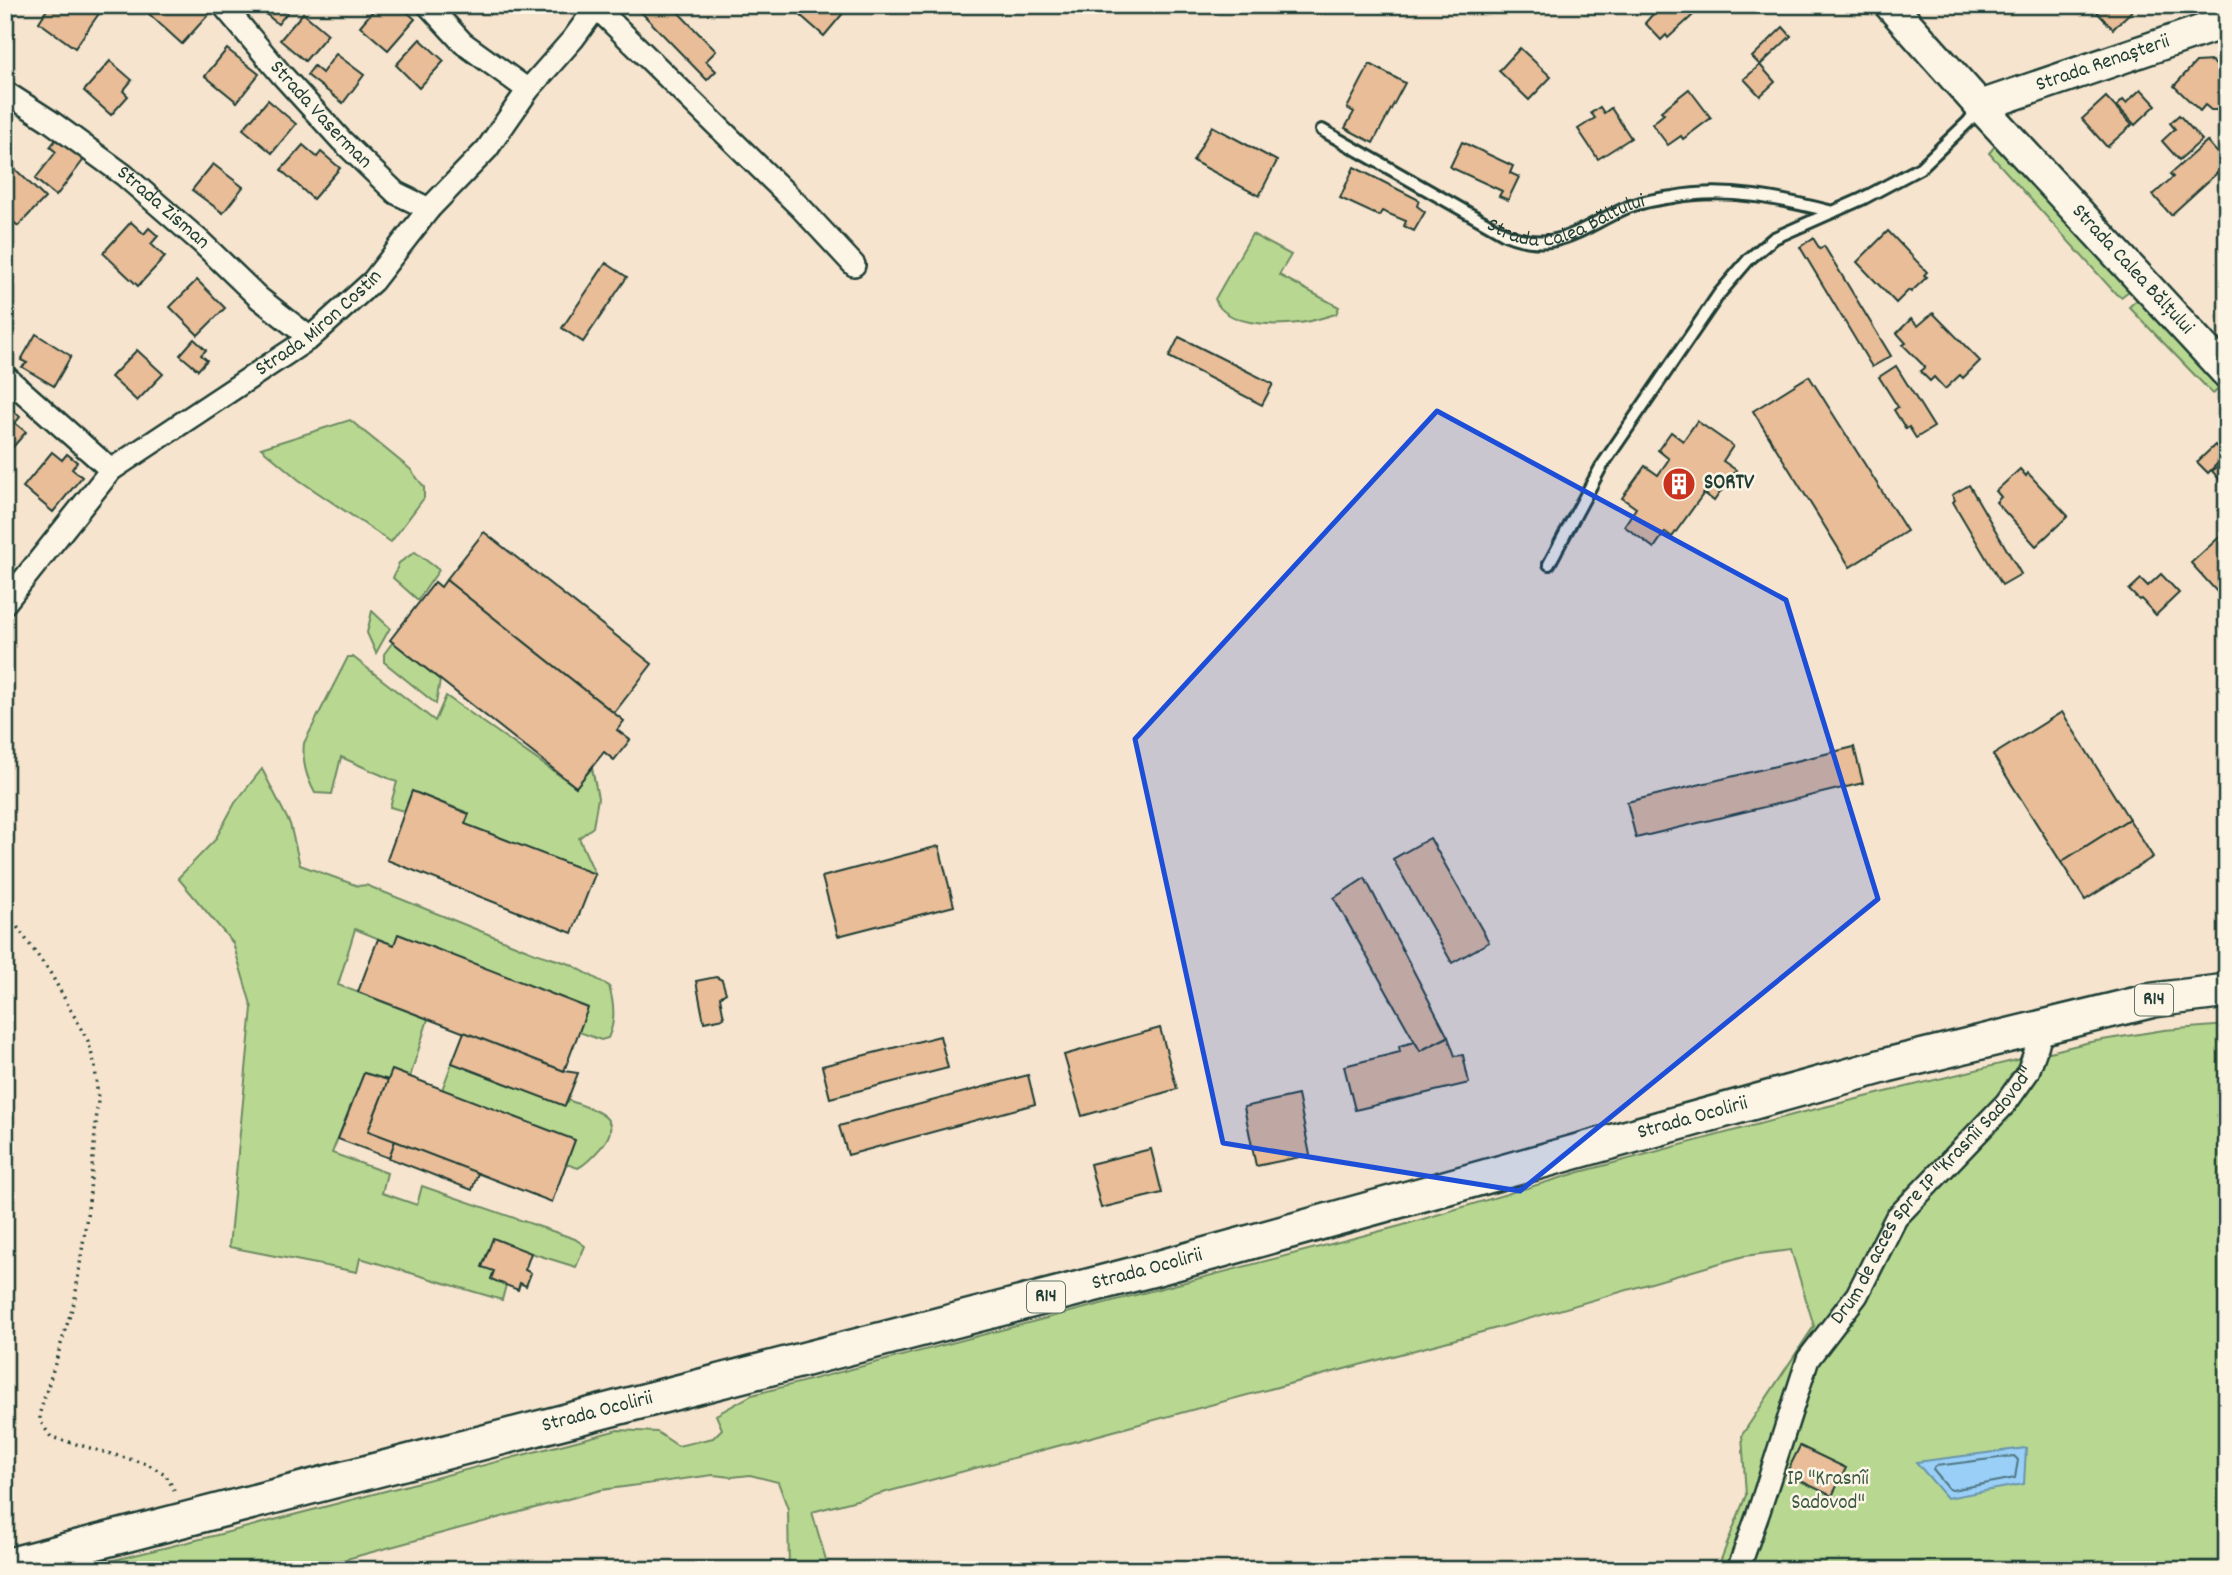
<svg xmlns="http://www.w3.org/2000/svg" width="2232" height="1575" font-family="Dekko,sans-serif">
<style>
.green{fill:#b8d891;stroke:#6c8a62;stroke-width:2}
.water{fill:#9acff8;stroke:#6995aa;stroke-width:2}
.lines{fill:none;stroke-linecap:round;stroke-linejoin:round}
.shore{stroke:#507782;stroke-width:2}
.building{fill:#e8bd98;stroke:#1f3d34;stroke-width:2}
.lane-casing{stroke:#1f3d34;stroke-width:16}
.street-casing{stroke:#1f3d34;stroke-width:26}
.secondary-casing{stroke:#1f3d34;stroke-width:35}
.primary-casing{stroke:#1f3d34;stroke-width:38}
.path{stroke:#1f3d34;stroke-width:3.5;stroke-dasharray:2 5;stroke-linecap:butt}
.lane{stroke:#fcf5e5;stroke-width:10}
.street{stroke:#fcf5e5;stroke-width:21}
.secondary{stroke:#fcf5e5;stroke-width:30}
.primary{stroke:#fcf5e5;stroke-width:33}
.marked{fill:#1d4ed8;fill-opacity:0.2;stroke:#1d4ed8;stroke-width:5;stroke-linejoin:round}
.labels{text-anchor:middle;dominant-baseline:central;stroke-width:5;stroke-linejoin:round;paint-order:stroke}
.shield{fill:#fcf5e5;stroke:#617469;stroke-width:2}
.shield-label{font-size:19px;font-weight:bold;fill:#1f3d34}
.street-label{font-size:21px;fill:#1f3d34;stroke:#fcf5e5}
.poi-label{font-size:21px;font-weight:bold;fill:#1f3d34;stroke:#fcf5e5;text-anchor:start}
.park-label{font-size:21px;fill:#3e5c47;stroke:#fcf5e5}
</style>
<rect width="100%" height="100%" fill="#f6e4ce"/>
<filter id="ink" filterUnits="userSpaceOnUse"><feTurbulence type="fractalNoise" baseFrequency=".0143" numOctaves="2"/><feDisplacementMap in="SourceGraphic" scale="14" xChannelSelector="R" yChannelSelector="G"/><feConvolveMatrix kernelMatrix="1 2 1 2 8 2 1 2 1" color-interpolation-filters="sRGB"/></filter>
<g filter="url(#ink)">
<g class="green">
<path d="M1995 146 2133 288 2121 297 2116 294 1989 153Z"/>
<path d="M1252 234 1291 255 1279 275 1339 307 1336 314C1324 317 1311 322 1299 323 1273 326 1225 326 1215 299Z"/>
<path d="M2140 297 2223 385 2213 394 2129 307Z"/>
<path d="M350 420 410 469 424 487V498L391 542 299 480 261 448Z"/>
<path d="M415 552 439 570 418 600 393 578 399 563Z"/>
<path d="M372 611 390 628 376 653 367 633Z"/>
<path d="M393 642 440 680 436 704 384 662V654Z"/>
<path d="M348 657H353L435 721 446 696 576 787 592 768 598 798 593 827 579 838 595 874 465 824 469 813 412 791 404 811 390 807 397 782 341 757 332 794 315 793C306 776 302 762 304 743Z"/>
<path d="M262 769 290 824 300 865 358 886 366 885 535 953 570 964 609 986C614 1004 616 1021 608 1038L601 1040 579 1032 587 1007 398 935 394 945 355 929 338 985 428 1019 410 1077 392 1070 388 1080 364 1073 332 1153 387 1173 382 1193 417 1205 422 1186 575 1239 585 1246 576 1267 531 1253 494 1239 483 1266 494 1271 491 1279 506 1285 502 1300 360 1258 357 1272 229 1247 252 1008 233 943 178 878 215 840 235 803Z"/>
<path d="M2227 1025V1570H1717L1746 1495 1742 1435 1814 1326 1791 1250 1744 1256 1497 1328 812 1512 829 1570H789L788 1509 778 1482 750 1475 732 1477 713 1475 601 1490 306 1570H73L217 1535 618 1430 657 1432 678 1446 713 1438 722 1429 716 1415 752 1395 1400 1226 1580 1172 1800 1113 2090 1042 2164 1030Z"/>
<path d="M452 1063 565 1106 568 1100C590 1109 626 1115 603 1145 596 1153 588 1163 578 1168L566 1164 575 1140 442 1090Z"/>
</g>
<path class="water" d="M2026 1448 2024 1484 1947 1498 1916 1462Z"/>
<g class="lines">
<path class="shore" d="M2014 1456 2018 1460 2015 1478 1952 1490 1949 1489 1933 1470 1936 1466Z"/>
</g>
<g class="building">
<path d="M50 5H90L100 12 75 48 39 22Z"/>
<path d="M157 5H200L209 14 182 44 149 14Z"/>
<path d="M255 5H293L278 24Z"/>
<path d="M378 5H399L415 19 388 50 360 26Z"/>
<path d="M634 5H671L716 51 706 61 716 71 707 80Z"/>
<path d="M792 5H850L824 36 791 7Z"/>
<path d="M1661 5H1704L1668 38 1666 35 1661 40 1645 23Z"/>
<path d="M2090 5H2138L2113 29Z"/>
<path d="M303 13 328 34 305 61 280 40Z"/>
<path d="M1783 27 1791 36 1760 65 1752 57Z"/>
<path d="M420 39 444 61 419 88 396 65Z"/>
<path d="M1520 48 1551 77 1529 100 1499 71Z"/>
<path d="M227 49 259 74 237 102 205 76Z"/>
<path d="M336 54 364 75 343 103 307 75 314 66 322 73Z"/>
<path d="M110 61 132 80 123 91 128 96 111 115 84 91Z"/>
<path d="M2212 61 2227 77V84L2222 89 2227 93V102L2225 107 2219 110H2211L2205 105 2200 111 2174 86 2196 62Z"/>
<path d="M1370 64 1405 83 1373 143 1345 128 1354 112 1347 108Z"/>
<path d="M1760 65 1775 82 1760 96 1744 79Z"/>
<path d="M1689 89 1711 118 1683 139 1681 136 1668 145 1652 124 1664 114 1661 111Z"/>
<path d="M2141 89 2156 105 2135 125 2117 106 2123 100 2126 103Z"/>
<path d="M2106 97 2132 125 2107 147 2082 119Z"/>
<path d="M268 100 296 124 272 153 243 129Z"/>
<path d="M1600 107 1604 113 1611 108 1631 138 1598 159 1578 129 1595 118 1591 113Z"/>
<path d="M2179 115 2202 140 2179 160 2162 141 2175 129 2170 123Z"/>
<path d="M1212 126 1277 161 1259 196 1193 161Z"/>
<path d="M58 137 85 158 56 196 35 179 56 152 50 147Z"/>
<path d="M2207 141 2227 164 2171 215 2153 195 2173 177 2170 174Z"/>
<path d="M1462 142 1513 166 1510 173 1519 177 1508 200 1499 196 1502 191 1450 167Z"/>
<path d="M303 145 317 157 321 152 340 168 313 199 281 170Z"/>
<path d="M213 164 243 187 223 213 192 190Z"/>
<path d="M12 166 45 198 18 226 5 214V174Z"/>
<path d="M1354 167 1419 200 1417 206 1425 212 1414 231 1404 226 1406 221 1382 211 1379 216 1340 198Z"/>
<path d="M131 222 144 234 149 228 158 236 151 244 165 257 138 286 103 253Z"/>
<path d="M1888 231 1927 272 1924 275 1927 277 1911 292 1909 290 1896 303 1857 262Z"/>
<path d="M1813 238 1820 249 1824 246 1891 356 1872 367 1800 247Z"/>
<path d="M606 263 627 277 583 342 562 328Z"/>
<path d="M197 280 225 308 198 335 170 307Z"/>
<path d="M1933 313 1980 361 1963 378 1960 375 1945 389 1934 377 1930 381 1920 371 1925 367 1903 345 1906 343 1897 333 1911 319 1918 326Z"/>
<path d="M36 334 71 356 54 386 22 367 27 363 21 360Z"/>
<path d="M1179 337 1273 384 1262 405 1169 357Z"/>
<path d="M194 339 206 350 201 355 207 360 198 370 180 355Z"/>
<path d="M137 350 163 374 137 401 111 377Z"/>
<path d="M1896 366 1934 427 1916 438 1909 427 1906 429 1894 410 1898 407 1879 377Z"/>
<path d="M1809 376 1907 531 1850 567 1753 411Z"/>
<path d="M13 410 20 417 15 423 26 432 5 456V414L8 416Z"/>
<path d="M1697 421 1733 446 1723 461 1736 470 1714 501 1704 493 1672 537 1665 532 1654 548 1624 526 1636 508 1622 498 1645 466 1658 475 1669 459 1658 450 1671 432 1683 441Z"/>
<path d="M2215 445 2225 456 2208 473 2197 462Z"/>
<path d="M52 452 62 460 67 454 77 462 72 469 82 477 53 512 23 487Z"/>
<path d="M2225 464 2227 466V488L2212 471 2219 466 2221 468Z"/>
<path d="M2020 469 2026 476 2028 473 2068 516 2036 546 1996 502 2001 497 1996 491Z"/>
<path d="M1969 485 2021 574 2002 585 1953 502 1955 500 1952 495Z"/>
<path d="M2227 530V603L2191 563Z"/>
<path d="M484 532 652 664 614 713 446 580Z"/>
<path d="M2161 574 2179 593 2156 615 2141 599 2139 600 2129 590 2141 579 2148 586Z"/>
<path d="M446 580 624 721 617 730 630 740 614 760 604 752 576 787 390 640 435 582 441 587Z"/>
<path d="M2062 712 2129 819 2061 862 1993 755Z"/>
<path d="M1854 747 1863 783 1636 838 1627 802Z"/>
<path d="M412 791 469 814 465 824 595 874 572 933 387 860Z"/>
<path d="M2129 819 2153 857 2085 900 2061 862Z"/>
<path d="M1430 838 1489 942 1452 963 1393 859Z"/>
<path d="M939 846 954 906 838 936 822 877Z"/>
<path d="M1365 878 1448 1037 1420 1051 1334 898Z"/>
<path d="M398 934 588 1008 564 1071 358 992 378 939 394 945Z"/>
<path d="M716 977 722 980 726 993 720 997 724 1018 704 1022 696 981Z"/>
<path d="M1160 1028 1177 1089 1082 1116 1064 1055Z"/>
<path d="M464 1032 564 1071 578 1073 565 1106 452 1063Z"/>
<path d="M940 1036 948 1068 830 1098 822 1066Z"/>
<path d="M1448 1037 1455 1056 1463 1055 1469 1083 1355 1110 1344 1066 1400 1052 1399 1046 1415 1042 1420 1051Z"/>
<path d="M392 1070 575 1140 552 1202 368 1131Z"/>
<path d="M364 1073 388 1080 368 1131 395 1141 389 1158 338 1139Z"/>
<path d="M1028 1075 1035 1104 848 1155 839 1126Z"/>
<path d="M1298 1095 1310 1155 1256 1166 1244 1107Z"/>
<path d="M395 1141 478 1173 472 1190 389 1158Z"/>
<path d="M1151 1149 1162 1193 1101 1208 1090 1164Z"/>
<path d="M493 1238 531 1253 525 1270 531 1273 526 1286 520 1283 518 1290 491 1279 494 1271 482 1267Z"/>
<path d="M1800 1446 1846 1468 1832 1496 1786 1474Z"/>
</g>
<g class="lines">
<defs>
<g id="lane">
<path id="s1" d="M1322 130 1505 234C1557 255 1580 228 1626 208 1640 202 1658 199 1673 197 1726 187 1782 199 1833 212"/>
<path d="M1549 564 1601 467 1719 294 1749 259 1774 238 1862 199 1920 168 1968 122 1979 108"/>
</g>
<g id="street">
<path id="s2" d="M223 5 281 74 341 140 396 193 429 209"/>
<path d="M428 5 463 43 528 90"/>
<path d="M597 8 801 208 854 265"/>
<path id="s3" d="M5 92 50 121 124 175 201 242 259 298 310 338"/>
<path d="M5 376 111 470"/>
<path id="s4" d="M5 603 111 470 310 338 373 281 429 209 487 149 528 90 573 39 598 5"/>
<path id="s5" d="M1738 1570 1759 1511 1808 1359 1857 1295 1896 1218 2006 1103 2028 1072 2044 1027"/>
</g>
<g id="secondary">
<path id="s6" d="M1890 5 1980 106 2227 373"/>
<path id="s7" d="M1980 106 2227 22"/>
</g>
<g id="primary">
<path id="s8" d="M5 1566 1154 1269 1887 1065 2154 1000 2227 991"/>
</g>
</defs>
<use href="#lane" class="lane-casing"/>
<use href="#street" class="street-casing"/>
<use href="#secondary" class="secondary-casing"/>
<use href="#primary" class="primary-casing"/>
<path class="path" d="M5 910 51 974 88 1041 95 1066 98 1100 89 1202 75 1299 40 1412V1421L51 1437 147 1464 165 1474 176 1493"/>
<use href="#lane" class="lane"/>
<use href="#street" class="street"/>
<use href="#secondary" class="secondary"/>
<use href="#primary" class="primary"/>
</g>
</g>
<path class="marked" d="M1437 411 1786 600 1878 899 1520 1191 1223 1143 1135 739Z"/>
<defs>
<symbol id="building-disc" viewBox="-11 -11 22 22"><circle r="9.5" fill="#c8321e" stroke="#fcf5e5"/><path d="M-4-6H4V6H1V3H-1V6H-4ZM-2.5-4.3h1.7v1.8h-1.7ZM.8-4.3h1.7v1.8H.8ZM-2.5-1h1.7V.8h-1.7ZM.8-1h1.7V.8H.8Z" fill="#fff"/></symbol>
</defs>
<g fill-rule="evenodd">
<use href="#building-disc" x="1660" y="465" width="38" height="38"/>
</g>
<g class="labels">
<g class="shield">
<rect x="2135" y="984.5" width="38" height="31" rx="5"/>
<rect x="1027" y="1281.5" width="38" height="31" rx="5"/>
</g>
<g class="shield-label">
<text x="2154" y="1000">R14</text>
<text x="1046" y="1297">R14</text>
</g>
<g class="street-label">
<text stroke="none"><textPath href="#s7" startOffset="130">Strada Renașterii</textPath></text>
<text stroke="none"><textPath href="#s2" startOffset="147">Strada Vaserman</textPath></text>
<text stroke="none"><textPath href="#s3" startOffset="196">Strada Zisman</textPath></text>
<text stroke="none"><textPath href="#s1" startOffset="275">Strada Calea Bălțului</textPath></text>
<text stroke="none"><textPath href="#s6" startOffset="359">Strada Calea Bălțului</textPath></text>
<text stroke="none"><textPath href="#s4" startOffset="425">Strada Miron Costin</textPath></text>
<text stroke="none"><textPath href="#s8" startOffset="1746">Strada Ocolirii</textPath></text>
<text stroke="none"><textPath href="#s5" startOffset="429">Drum de acces spre IP "Krasnîi Sadovod"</textPath></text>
<text stroke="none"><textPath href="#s8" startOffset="1180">Strada Ocolirii</textPath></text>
<text stroke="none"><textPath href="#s8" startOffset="612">Strada Ocolirii</textPath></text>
</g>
<g class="poi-label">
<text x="1704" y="484">SORTV</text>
</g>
<g class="park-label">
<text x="1828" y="1480">IP "Krasnîi<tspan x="1828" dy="24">Sadovod"</tspan></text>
</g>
</g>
<rect width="2232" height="1575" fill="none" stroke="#fcf5e5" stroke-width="28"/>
<rect x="14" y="14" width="2204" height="1547" fill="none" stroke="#1f3d34" stroke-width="2.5" filter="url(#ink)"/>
</svg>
